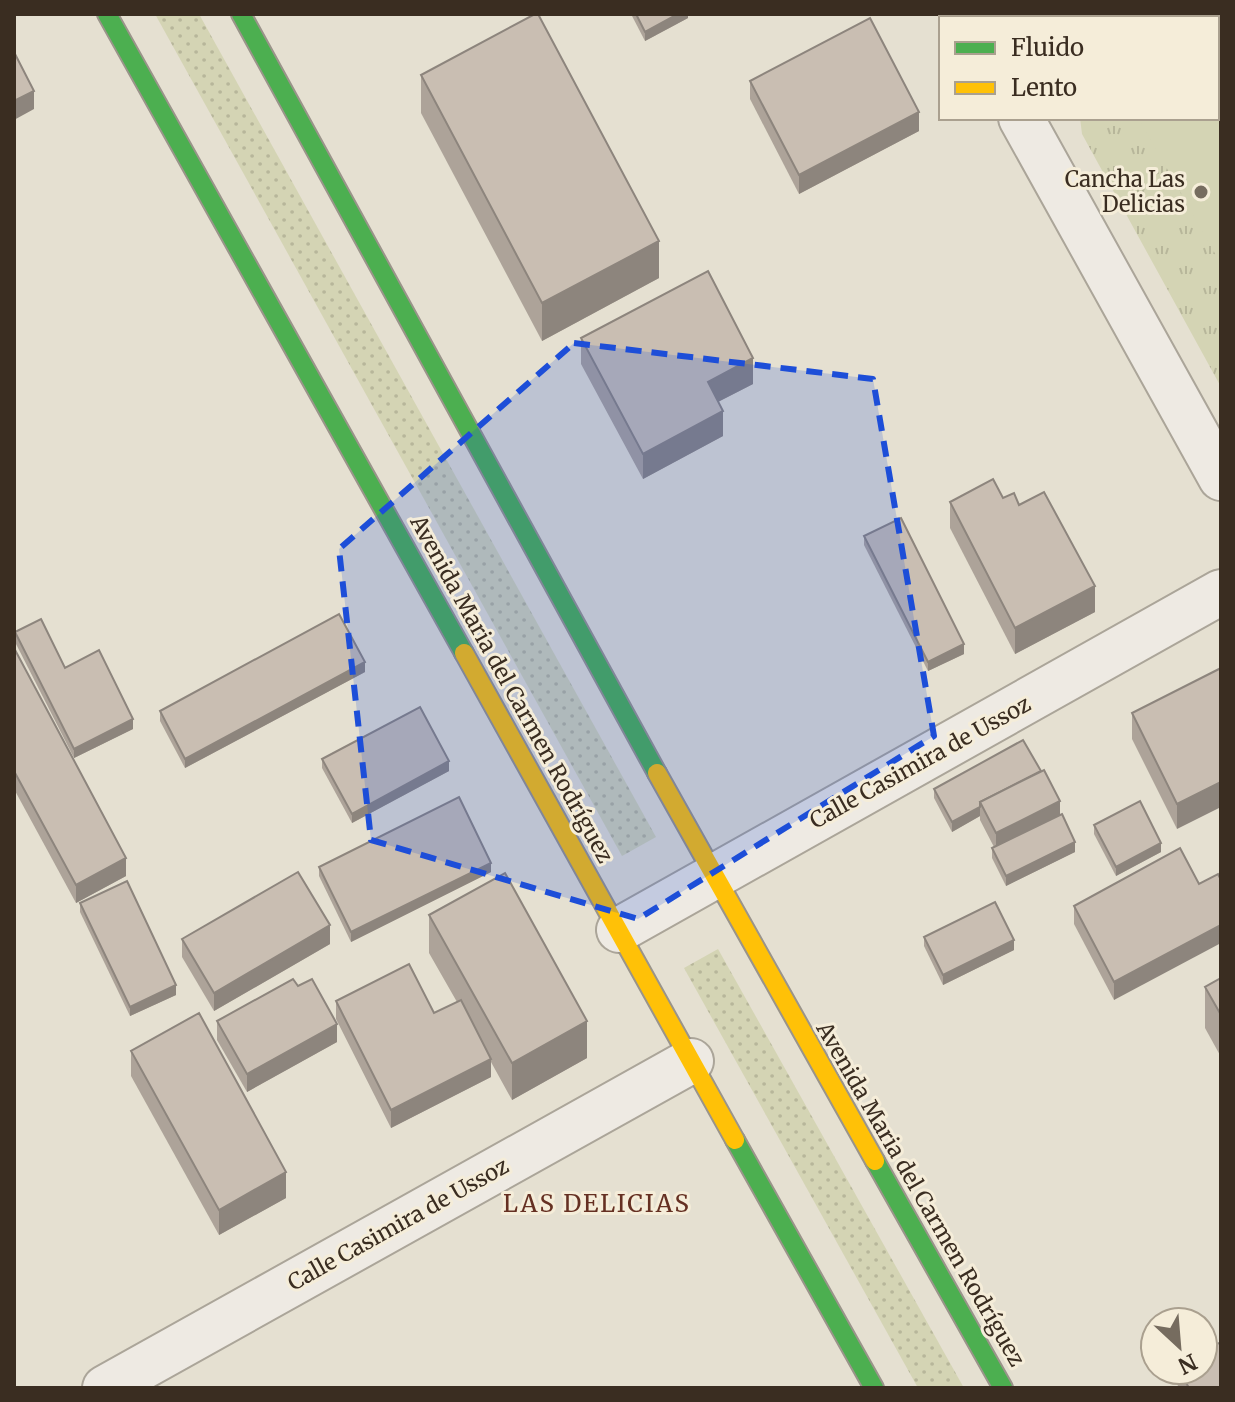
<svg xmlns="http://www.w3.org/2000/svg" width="1235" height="1402" font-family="Merriweather,serif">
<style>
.grass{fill:url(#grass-dots)}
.park{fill:url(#park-tufts)}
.garden{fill:#d4d4b4}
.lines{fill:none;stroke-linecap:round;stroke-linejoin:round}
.street-casing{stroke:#aba599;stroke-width:48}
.fast-casing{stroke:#9a948a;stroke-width:22}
.slow-casing{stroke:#9a948a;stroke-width:22}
.street{stroke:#eeeae3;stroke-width:44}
.fast{stroke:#4caf50;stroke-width:18}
.slow{stroke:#ffc107;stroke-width:18}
.wall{fill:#ada399}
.shaded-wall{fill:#8d857d}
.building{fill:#c9beb2;stroke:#8d857d;stroke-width:2}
.marked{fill:#1d4ed8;fill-opacity:0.2;stroke:#1d4ed8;stroke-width:6;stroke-dasharray:16 10;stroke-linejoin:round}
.poi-dot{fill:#766c5f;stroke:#f5edd9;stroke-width:3}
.labels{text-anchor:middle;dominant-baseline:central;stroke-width:6;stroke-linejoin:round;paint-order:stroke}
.poi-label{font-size:22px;fill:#3a2d21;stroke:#f5edd9;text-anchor:end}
.street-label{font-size:22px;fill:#3a2d21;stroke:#f5edd9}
.neighbourhood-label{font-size:24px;letter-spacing:2px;fill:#653022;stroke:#f5edd9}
</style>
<defs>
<pattern id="grass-dots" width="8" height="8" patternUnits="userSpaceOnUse" patternTransform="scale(2)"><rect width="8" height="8" fill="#d4d4b4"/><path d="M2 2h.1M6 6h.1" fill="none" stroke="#b7b69a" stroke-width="1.8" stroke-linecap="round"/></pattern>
<pattern id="park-tufts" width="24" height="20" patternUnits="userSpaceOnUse" patternTransform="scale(2)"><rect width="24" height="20" fill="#d4d4b4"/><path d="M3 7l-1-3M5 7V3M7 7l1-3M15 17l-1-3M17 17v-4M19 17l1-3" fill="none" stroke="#b7b69a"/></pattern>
</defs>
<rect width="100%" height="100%" fill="#e5e0d1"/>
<g class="grass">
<path d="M155 14H199L656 837 622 856Z"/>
<path d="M718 949 964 1388H918L684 968Z"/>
</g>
<path class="park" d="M1221 27V387L1082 134 1080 118H1217V29Z"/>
<path class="garden" d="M1221 73V264L1139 119 1217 118V75Z"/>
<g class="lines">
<defs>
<g id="street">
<path d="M963 14 966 18"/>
<path d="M1195 18 1202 14"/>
<path d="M1021 118 1221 478"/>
<path d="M619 930 1221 592"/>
<path d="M105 1388 691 1061"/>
</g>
<g id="fast">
<path d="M107 14 464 653"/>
<path d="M241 14 657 773"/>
<path d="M735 1140 874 1388"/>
<path d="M875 1161 1003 1388"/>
</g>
<g id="slow">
<path d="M464 653 735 1140"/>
<path d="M657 773 875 1161"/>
</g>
</defs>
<use href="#street" class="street-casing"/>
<use href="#fast" class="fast-casing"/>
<use href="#slow" class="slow-casing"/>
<use href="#street" class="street"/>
<use href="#fast" class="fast"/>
<use href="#slow" class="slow"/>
</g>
<g class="wall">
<path d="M631 14H688V18L645 41Z"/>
<path d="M421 75 659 278 542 341 421 113Z"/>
<path d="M750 81 919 131 799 194 750 99Z"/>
<path d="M581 338 753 384 718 402 723 436 643 479 581 364Z"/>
<path d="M1003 498 1019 505 1095 612 1015 654 950 528V502Z"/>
<path d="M864 536 964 654 928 671 864 545Z"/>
<path d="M15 632 65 668 133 729 74 758 15 642Z"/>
<path d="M14 648 126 876 76 903 14 789Z"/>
<path d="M1221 668 1177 829 1132 739V713Z"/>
<path d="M365 672 185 768 160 721V711Z"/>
<path d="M322 759 449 771 352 823 322 768Z"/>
<path d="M1041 771 1075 852 1006 886 992 858V848L994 847 980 820V816L952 832 934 798V789Z"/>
<path d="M1094 825 1161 852 1116 876 1094 834Z"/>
<path d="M319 867 491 872 351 942 319 876Z"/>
<path d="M1199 884 1114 1000 1074 924V906Z"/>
<path d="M80 903 176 995 130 1016 80 912Z"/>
<path d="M429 915 587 1058 512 1100 491 1062V1077L391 1128 336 1019V1001L434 1013 457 1002 429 953Z"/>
<path d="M924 937 1014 950 943 985 924 946Z"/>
<path d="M182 939 330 944 214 1011 182 957Z"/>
<path d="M1221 978V1057L1205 1028V987Z"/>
<path d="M217 1021 337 1042 247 1092 217 1040Z"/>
<path d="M131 1051 286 1198 219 1235 131 1076Z"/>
<path d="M1177 1370H1203L1221 1388H1179L1177 1384Z"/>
</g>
<g class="shaded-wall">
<path d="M678 14H688V18L645 41V32Z"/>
<path d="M34 91V109L14 120V101Z"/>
<path d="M919 112V131L799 194V175Z"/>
<path d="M659 241V278L542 341V303Z"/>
<path d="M753 358V384L708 407V382Z"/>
<path d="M723 411V436L643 479V454Z"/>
<path d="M1095 586V612L1015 654V628Z"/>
<path d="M964 644V654L928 671V662Z"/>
<path d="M365 662V672L185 768V759Z"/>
<path d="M133 719V729L74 758V749Z"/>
<path d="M449 761V771L352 823V814Z"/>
<path d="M1221 782V807L1177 829V804Z"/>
<path d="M1060 801V819L996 851V833Z"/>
<path d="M980 807V816L952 832V822Z"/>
<path d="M1075 842V852L1006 886V876Z"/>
<path d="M1161 843V852L1116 876V867Z"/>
<path d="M126 858V876L76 903V885Z"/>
<path d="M491 863V872L351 942V932Z"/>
<path d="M330 925V944L214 1011V993Z"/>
<path d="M1221 925V943L1114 1000V982Z"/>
<path d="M1014 940V950L943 985V975Z"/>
<path d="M176 985V995L130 1016V1007Z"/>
<path d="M587 1021V1058L512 1100V1063Z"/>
<path d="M337 1024V1042L247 1092V1074Z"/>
<path d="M491 1059V1077L391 1128V1110Z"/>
<path d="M286 1172V1198L219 1235V1210Z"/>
</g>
<g class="building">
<path d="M535 14H538L659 241 542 303 421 75Z"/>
<path d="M636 14H678L645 32Z"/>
<path d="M870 18 919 112 799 175 750 81Z"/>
<path d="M14 52 34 91 14 101Z"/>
<path d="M708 271 753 358 708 382 723 411 643 454 581 338Z"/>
<path d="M993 479 1003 498 1014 493 1019 505 1044 492 1095 586 1015 628 950 502Z"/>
<path d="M901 518 964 644 928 662 864 536Z"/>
<path d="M339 614 365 662 185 759 160 711Z"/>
<path d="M41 619 65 668 99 650 133 719 74 749 15 632Z"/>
<path d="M14 648 126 858 76 885 14 771Z"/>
<path d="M1221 668V782L1177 804 1132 713Z"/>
<path d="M420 707 449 761 352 814 322 759Z"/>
<path d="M1023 740 1041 771 980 802V807L952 822 934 789Z"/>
<path d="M1044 770 1060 801 996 833 980 802Z"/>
<path d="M459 797 491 863 351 932 319 867Z"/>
<path d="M1140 801 1161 843 1116 867 1094 825Z"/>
<path d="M1062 814 1075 842 1006 876 992 848Z"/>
<path d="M1180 848 1199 884 1218 874 1221 880V925L1114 982 1074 906Z"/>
<path d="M298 872 330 925 214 993 182 939Z"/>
<path d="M505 873 587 1021 512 1063 429 915Z"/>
<path d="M127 881 176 985 130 1007 80 903Z"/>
<path d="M995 902 1014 940 943 975 924 937Z"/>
<path d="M409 964 434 1013 461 1000 491 1059 391 1110 336 1001Z"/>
<path d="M1221 978V1015L1205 987Z"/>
<path d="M293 979 298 986 312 979 337 1024 247 1074 217 1021Z"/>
<path d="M199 1013 286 1172 219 1210 131 1051Z"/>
<path d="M1221 1342V1388H1189L1179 1370H1203V1352Z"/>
</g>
<path class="marked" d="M574 343 873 379 934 736 638 919 371 840 339 549Z"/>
<circle class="poi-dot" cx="1201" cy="192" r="8"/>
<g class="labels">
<g class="poi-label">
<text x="1185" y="179">Cancha Las<tspan x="1185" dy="25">Delicias</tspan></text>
</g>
<g class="street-label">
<text transform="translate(512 689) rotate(61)">Avenida Maria del Carmen Rodríguez</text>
<text transform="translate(920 762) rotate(-29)">Calle Casimira de Ussoz</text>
<text transform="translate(921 1194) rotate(60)">Avenida Maria del Carmen Rodríguez</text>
<text transform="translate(398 1224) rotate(-29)">Calle Casimira de Ussoz</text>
</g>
<g class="neighbourhood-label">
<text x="597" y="1203">LAS DELICIAS</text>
</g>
</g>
<rect width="1235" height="1402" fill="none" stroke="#3a2d21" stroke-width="32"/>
<rect x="939" y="16" width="280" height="104" fill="#f5edd9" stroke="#aaa08f" stroke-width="2"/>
<rect x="955" y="42" width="40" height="12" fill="#4caf50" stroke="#aaa08f" stroke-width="2"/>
<text x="1011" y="56" font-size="24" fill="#3a2d21">Fluido</text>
<rect x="955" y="82" width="40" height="12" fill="#ffc107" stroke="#aaa08f" stroke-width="2"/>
<text x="1011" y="96" font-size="24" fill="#3a2d21">Lento</text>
<g transform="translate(1179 1346) rotate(154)"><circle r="38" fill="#f5edd9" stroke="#aaa08f" stroke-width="2"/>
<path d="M0-6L14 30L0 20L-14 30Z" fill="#766c5f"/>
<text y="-12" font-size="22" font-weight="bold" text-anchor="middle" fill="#3a2d21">N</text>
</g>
</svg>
